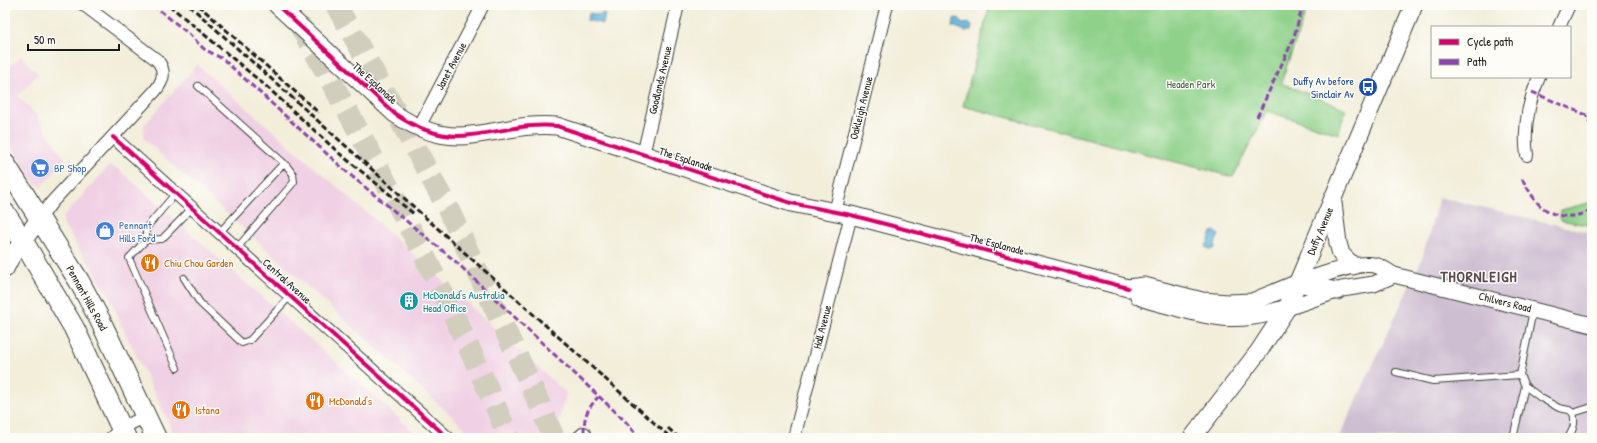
<svg xmlns="http://www.w3.org/2000/svg" width="1597" height="443" font-family="'Patrick Hand',sans-serif">
<style>
.built{fill:#f0d0e4}
.industrial{fill:#cebed1}
.green{fill:#8fd18a;stroke:#567653}
.water{fill:#5eb4db;stroke:#3d687c}
.lines{fill:none;stroke-linecap:round;stroke-linejoin:round}
.motorway-tunnel{stroke:#d2cebe;stroke-width:22;stroke-dasharray:22 11;stroke-linecap:butt}
.service-casing{stroke:#3c3c38;stroke-width:8}
.minor-casing{stroke:#3c3c38;stroke-width:14}
.tertiary-casing{stroke:#3c3c38;stroke-width:17}
.secondary-casing{stroke:#3c3c38;stroke-width:19}
.trunk-casing{stroke:#3c3c38;stroke-width:22}
.path{stroke:#3c3c38;stroke-width:2;stroke-dasharray:3 3;stroke-linecap:butt}
.service{stroke:#fff;stroke-width:6}
.minor{stroke:#fff;stroke-width:12}
.tertiary{stroke:#fff;stroke-width:15}
.secondary{stroke:#fff;stroke-width:17}
.trunk{stroke:#fff;stroke-width:20}
.rail{stroke:#1c1c1c;stroke-width:3;stroke-dasharray:6 3;stroke-linecap:butt}
.quiet{stroke:#8e44ad;stroke-width:3;stroke-dasharray:6 3;stroke-linecap:butt}
.cycleway-casing{stroke:#fdfcf7;stroke-width:6}
.cycleway{stroke:#d6006c;stroke-width:4}
.labels{text-anchor:middle;dominant-baseline:central;stroke-width:3;stroke-linejoin:round;paint-order:stroke}
.street-label{font-size:11px;fill:#1c1c1c;stroke:#fdfcf7}
.transit-label{font-size:11px;fill:#164399;stroke:#fdfcf7;text-anchor:end}
.park-label{font-size:11px;fill:#445b42;stroke:#fdfcf7}
.shop-label{font-size:11px;fill:#366cbe;stroke:#fdfcf7;text-anchor:start}
.food-label{font-size:11px;fill:#c56008;stroke:#fdfcf7;text-anchor:start}
.culture-label{font-size:11px;fill:#0d838f;stroke:#fdfcf7;text-anchor:start}
.district-label{font-size:15px;font-weight:bold;letter-spacing:1px;fill:#5a4951;stroke:#fdfcf7}
</style>
<rect width="100%" height="100%" fill="#fdfcf7"/>
<filter id="ink" filterUnits="userSpaceOnUse"><feTurbulence type="fractalNoise" baseFrequency=".025" numOctaves="2"/><feDisplacementMap in="SourceGraphic" scale="8" xChannelSelector="R" yChannelSelector="G"/><feConvolveMatrix kernelMatrix="1 2 1 2 8 2 1 2 1" color-interpolation-filters="sRGB"/></filter>
<filter id="wash" filterUnits="userSpaceOnUse"><feTurbulence type="fractalNoise" baseFrequency=".012" numOctaves="4" result="noise"/><feDisplacementMap in="SourceGraphic" scale="16" xChannelSelector="R" yChannelSelector="G"/><feGaussianBlur stdDeviation="0.9" result="paint"/><feColorMatrix in="noise" values="0 0 0 0 0 0 0 0 0 0 0 0 0 0 0 0 0 1.4 0 .05"/><feComposite in="paint" operator="in"/></filter>
<g filter="url(#wash)">
<rect width="100%" height="100%" fill="#f2eeda"/>
<g class="built">
<path d="M21 56 38 74 18 96 33 111 65 160 41 187 35 184 5 137V73Z"/>
<path d="M197 65 391 234 566 393 555 438H476L144 139V125Z"/>
<path d="M109 166 118 169 421 438H176L121 324 110 296 63 224V217Z"/>
</g>
<path class="industrial" d="M1439 197 1592 233V438H1339L1422 259Z"/>
<g class="green">
<path d="M990 5H1308L1281 83 1346 109 1338 134 1267 111 1233 177 963 106Z"/>
<path d="M1592 202V226L1560 220 1561 210Z"/>
</g>
<g class="water">
<path d="M589 13 600 15 601 13 605 14 603 24 587 20Z"/>
<path d="M956 18 960 19 962 24 970 23 972 25 971 31H965L953 26 954 19Z"/>
<path d="M1215 231 1219 235 1215 243V248L1211 250 1206 247 1212 232Z"/>
</g>
</g>
<g filter="url(#ink)">
<g class="lines">
<g class="motorway-tunnel">
<path d="M336 5 392 105 449 211 531 385 554 438"/>
<path d="M299 24C375 159 449 295 509 438"/>
</g>
<defs>
<g id="service">
<path d="M198 86 286 165"/>
<path d="M219 233 280 167 286 165 293 174 294 182 237 248"/>
<path d="M146 240V228L175 194"/>
<path d="M184 278 200 303 242 343 250 340 290 296"/>
<path d="M1533 310 1520 375 1525 386 1541 398 1559 408 1569 410 1573 413C1576 423 1573 430 1568 438"/>
<path d="M177 368 129 258 146 240 162 239 192 208"/>
<path d="M1396 372 1433 381 1520 375"/>
<path d="M1573 413 1592 407"/>
<path d="M1513 438 1525 386"/>
</g>
<g id="minor">
<path d="M1559 27 1569 5"/>
<path d="M419 127 483 5"/>
<path d="M113 137 448 438"/>
<path d="M643 155 678 5"/>
<path d="M1527 155C1523 128 1528 103 1539 77"/>
<path d="M835 212 887 5"/>
<path d="M40 218 52 202 155 91C164 80 166 71 157 60L84 5"/>
<path d="M111 438 122 428 146 416"/>
<path d="M578 438 584 433"/>
<path d="M794 438 851 215"/>
</g>
<g id="tertiary">
<path d="M1298 283C1316 277 1356 261 1374 265 1381 266 1388 272 1394 275L1592 325"/>
<path d="M1287 308 1342 289 1374 284 1394 275"/>
</g>
<g id="secondary">
<path d="M277 5 395 114C417 129 444 139 471 135 500 132 527 123 557 126L791 203 851 215 1128 288 1144 286 1202 301 1228 303 1252 302 1298 283"/>
<path d="M1333 203 1338 243 1341 254 1353 266"/>
<path d="M5 269 11 257 40 218"/>
<path d="M1298 283 1337 291"/>
<path d="M1139 296C1149 301 1161 303 1172 306 1218 319 1240 323 1287 308"/>
<path d="M1192 438 1259 351 1287 308 1414 5"/>
</g>
<g id="trunk">
<path d="M5 164 79 281 100 320 156 438"/>
<path d="M5 213 23 241 74 328 126 438"/>
</g>
</defs>
<use href="#service" class="service-casing"/>
<use href="#minor" class="minor-casing"/>
<use href="#tertiary" class="tertiary-casing"/>
<use href="#secondary" class="secondary-casing"/>
<use href="#trunk" class="trunk-casing"/>
<path class="path" d="M1586 115 1590 124 1592 126"/>
<use href="#service" class="service"/>
<use href="#minor" class="minor"/>
<use href="#tertiary" class="tertiary"/>
<use href="#secondary" class="secondary"/>
<use href="#trunk" class="trunk"/>
<g class="rail">
<path d="M169 5 267 87 340 154 414 214"/>
<path d="M189 5 671 438"/>
<path d="M198 5 319 113"/>
<path d="M668 428 679 438"/>
</g>
<g class="quiet">
<path d="M153 5 189 34 204 49 223 59 349 174 454 260 625 421 640 438"/>
<path d="M1532 92 1586 115"/>
<path d="M1257 117 1293 40 1303 5"/>
<path d="M1522 179C1527 187 1535 202 1542 207 1557 219 1576 219 1592 209"/>
<path d="M584 433C584 415 587 410 598 397"/>
</g>
<defs>
<g id="cycleway">
<path d="M277 5 395 114C417 129 444 139 471 135 500 132 527 123 557 126L791 203 851 215 1128 288"/>
<path d="M113 137 448 438"/>
</g>
</defs>
<use href="#cycleway" class="cycleway-casing"/>
<use href="#cycleway" class="cycleway"/>
</g>
</g>
<defs>
<symbol id="bus-disc" viewBox="-11 -11 22 22"><circle r="9.5" fill="#1a4fb4" stroke="#fdfcf7"/><path d="M-5-6H5V4H4V6H2V4H-2V6H-4V4H-5ZM-3.5-4V0h7V-4ZM-3.5 1.2v1.5H-2V1.2ZM2 1.2v1.5H3.5V1.2Z" fill="#fff"/></symbol>
<symbol id="supermarket-disc" viewBox="-11 -11 22 22"><circle r="9.5" fill="#3f7fe0" stroke="#fdfcf7"/><path d="M-6-5.5h2.5l.6 2H6L4.5 2H-2.5L-4.4-4H-6ZM-1.5 3.2a1.3 1.3 0 1 0 .1 0ZM3 3.2a1.3 1.3 0 1 0 .1 0Z" fill="#fff"/></symbol>
<symbol id="shop-disc" viewBox="-11 -11 22 22"><circle r="9.5" fill="#3f7fe0" stroke="#fdfcf7"/><path d="M-5-2.5h2.3a2.7 3.5 0 0 1 5.4 0H5L5.5 6h-11ZM-1.5-2.5h3a1.5 2.3 0 0 0-3 0Z" fill="#fff"/></symbol>
<symbol id="restaurant-disc" viewBox="-11 -11 22 22"><circle r="9.5" fill="#e8710a" stroke="#fdfcf7"/><path d="M-5-6h1v4h1v-4h1v4h1v-4h1v5L-1.5 .5V6h-2V.5L-5-1ZM5-6V6H3V1.5H1.5Q1.5-4 5-6Z" fill="#fff"/></symbol>
<symbol id="building-disc" viewBox="-11 -11 22 22"><circle r="9.5" fill="#0f9aa8" stroke="#fdfcf7"/><path d="M-4-6H4V6H1V3H-1V6H-4ZM-2.5-4.3h1.7v1.8h-1.7ZM.8-4.3h1.7v1.8H.8ZM-2.5-1h1.7V.8h-1.7ZM.8-1h1.7V.8H.8Z" fill="#fff"/></symbol>
</defs>
<g fill-rule="evenodd">
<use href="#bus-disc" x="1357" y="76" width="22" height="22"/>
<use href="#supermarket-disc" x="29" y="157" width="22" height="22"/>
<use href="#shop-disc" x="94" y="220" width="22" height="22"/>
<use href="#restaurant-disc" x="139" y="252" width="22" height="22"/>
<use href="#building-disc" x="398" y="290" width="22" height="22"/>
<use href="#restaurant-disc" x="304" y="390" width="22" height="22"/>
<use href="#restaurant-disc" x="170" y="399" width="22" height="22"/>
</g>
<g class="labels">
<g class="street-label">
<text transform="translate(451 66) rotate(-62)">Janet Avenue</text>
<text transform="translate(660 80) rotate(-77)">Goodlands Avenue</text>
<text transform="translate(375 83) rotate(42)">The Esplanade</text>
<text transform="translate(861 108) rotate(-76)">Oakleigh Avenue</text>
<text transform="translate(686 159) rotate(18)">The Esplanade</text>
<text transform="translate(1320 231) rotate(-67)">Duffy Avenue</text>
<text transform="translate(997 244) rotate(15)">The Esplanade</text>
<text transform="translate(287 281) rotate(42)">Central Avenue</text>
<text transform="translate(87 298) rotate(61)">Pennant Hills Road</text>
<text transform="translate(1505 302) rotate(14)">Chilvers Road</text>
<text transform="translate(822 327) rotate(-76)">Hall Avenue</text>
</g>
<g class="transit-label">
<text x="1354" y="81">Duffy Av before<tspan x="1354" dy="13">Sinclair Av</tspan></text>
</g>
<g class="park-label">
<text x="1191" y="84">Headen Park</text>
</g>
<g class="shop-label">
<text x="54" y="168">BP Shop</text>
<text x="119" y="225">Pennant<tspan x="119" dy="13">Hills Ford</tspan></text>
</g>
<g class="food-label">
<text x="164" y="263">Chiu Chou Garden</text>
<text x="329" y="401">McDonald's</text>
<text x="195" y="410">Istana</text>
</g>
<g class="culture-label">
<text x="423" y="295">McDonald's Australia<tspan x="423" dy="13">Head Office</tspan></text>
</g>
<g class="district-label">
<text x="1479" y="276">THORNLEIGH</text>
</g>
</g>
<rect width="1597" height="443" fill="none" stroke="#fdfcf7" stroke-width="20"/>
<rect x="1431" y="26" width="140" height="52" fill="#fdfcf7" stroke="#a3a29f"/>
<rect x="1439" y="39" width="20" height="6" fill="#d6006c" stroke="#a3a29f"/>
<text x="1467" y="46" font-size="12" fill="#1c1c1c">Cycle path</text>
<rect x="1439" y="59" width="20" height="6" fill="#8e44ad" stroke="#a3a29f"/>
<text x="1467" y="66" font-size="12" fill="#1c1c1c">Path</text>
<path d="M28 44v6h91v-6" fill="none" stroke="#1c1c1c" stroke-width="2"/>
<text x="34" y="44" font-size="12" fill="#1c1c1c" stroke="#fdfcf7" stroke-width="3" paint-order="stroke">50 m</text>
</svg>
